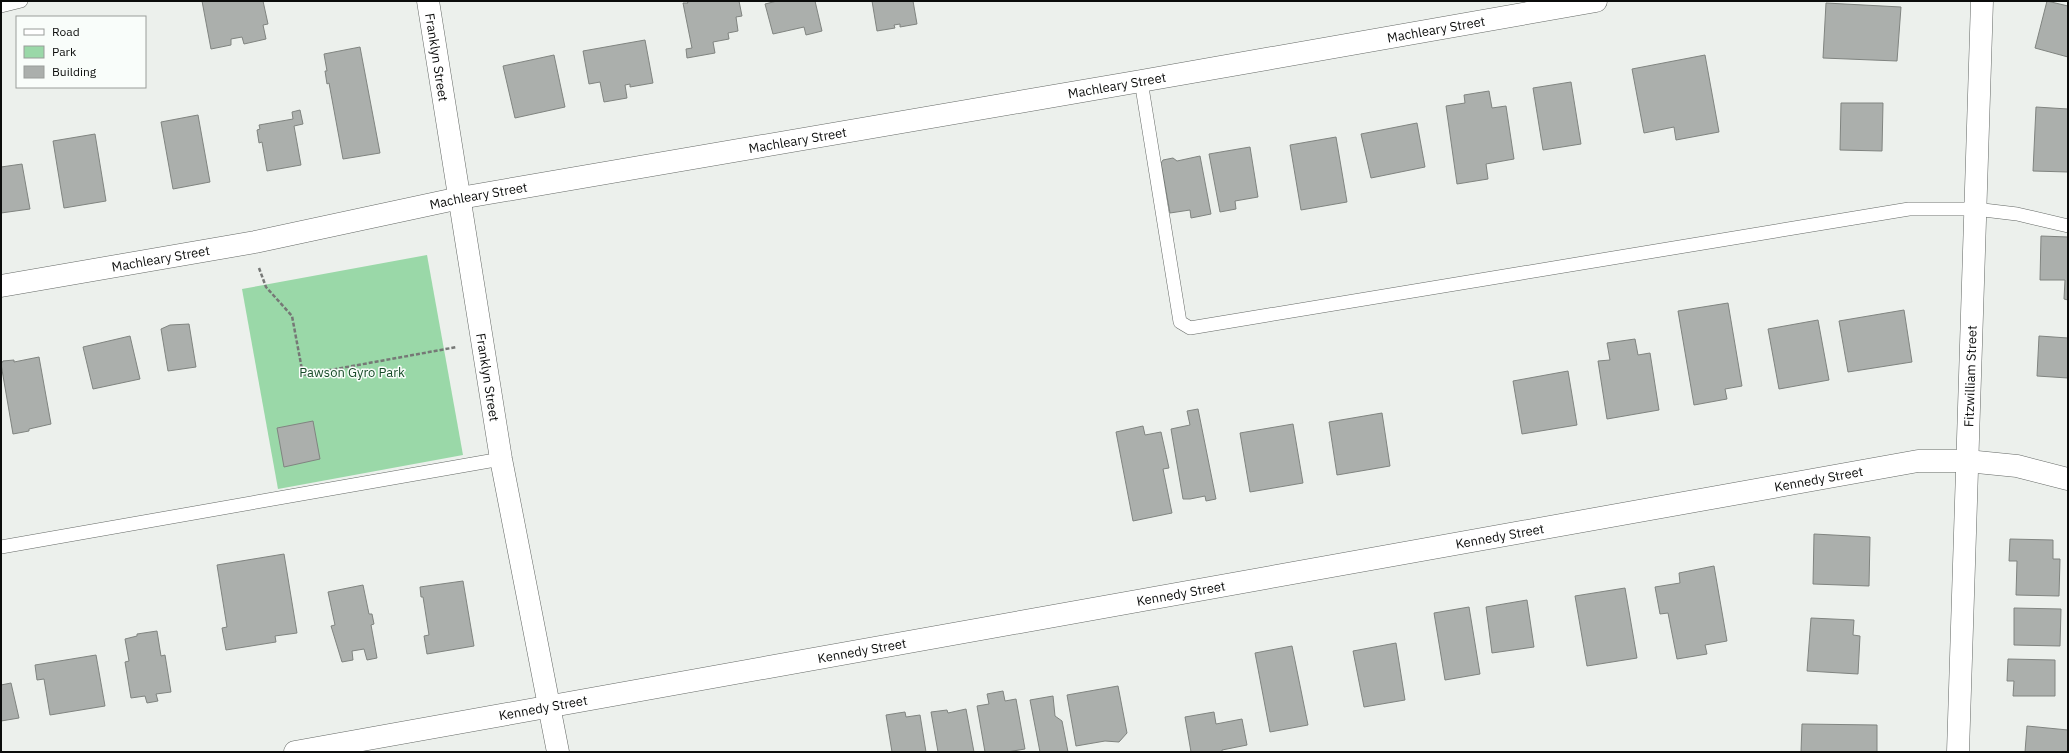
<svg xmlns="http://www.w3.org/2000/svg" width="2069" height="753" font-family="'IBM Plex Sans',sans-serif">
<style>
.green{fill:#9ad8a8}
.building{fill:#abafac;stroke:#808480}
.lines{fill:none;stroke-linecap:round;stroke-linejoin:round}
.lane-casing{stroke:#646865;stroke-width:14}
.street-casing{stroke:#646865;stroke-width:23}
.secondary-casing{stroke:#646865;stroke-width:23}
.path{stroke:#767876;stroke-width:2.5;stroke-dasharray:4 2;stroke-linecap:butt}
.lane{stroke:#fff;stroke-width:13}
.street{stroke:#fff;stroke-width:22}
.secondary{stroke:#fff;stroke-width:22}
.labels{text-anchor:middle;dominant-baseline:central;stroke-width:3;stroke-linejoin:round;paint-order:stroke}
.street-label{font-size:13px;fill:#0b0c0b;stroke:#f9fdfa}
.park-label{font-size:13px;fill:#174b28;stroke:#f9fdfa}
</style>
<rect width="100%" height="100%" fill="#ecf0ec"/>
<path class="green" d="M427 255 463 455 278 489 242 289Z"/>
<g class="building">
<path d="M202 1H263L268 24 263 25 266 39 244 44 242 37 231 39V45L211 49Z"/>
<path d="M687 1H739L742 16 736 17 738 31 728 33 729 39 713 42 715 53 687 58 686 49 692 48 683 3H688Z"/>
<path d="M777 1H815L822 31 806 35 804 27 773 34 765 4Z"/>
<path d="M872 1H913L917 24 900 27V24L894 25 895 28 877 31Z"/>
<path d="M2047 1 2068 6V57L2035 48Z"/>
<path d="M1826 3 1901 7 1897 61 1823 58Z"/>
<path d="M645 40 653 83 630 87V84L625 85 627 98 604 102 600 82 589 84 583 51Z"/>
<path d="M360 47 380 153 343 159 329 83 327 84 325 71H327L324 54Z"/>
<path d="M554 55 565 107 515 118 503 66Z"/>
<path d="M1705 55 1719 132 1676 140 1674 127 1644 133 1632 69Z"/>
<path d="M1571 82 1581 144 1543 150 1533 88Z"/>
<path d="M1489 91 1492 108 1506 106 1514 159 1486 164 1488 179 1457 184 1446 106 1465 103 1464 95Z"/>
<path d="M1841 103H1883L1882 151 1840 150Z"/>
<path d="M2036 107 2068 109V172L2033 171Z"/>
<path d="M300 110 303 124 294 126 301 165 267 171 262 142 259 143 257 130 260 129 259 125 293 119 292 112Z"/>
<path d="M198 115 210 182 173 189 161 122Z"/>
<path d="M1417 123 1425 167 1371 178 1361 134Z"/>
<path d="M95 134 106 201 64 208 53 141Z"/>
<path d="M1336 137 1347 202 1301 210 1290 145Z"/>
<path d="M1250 147 1258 197 1235 201 1236 209 1220 212 1209 154Z"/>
<path d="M1200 156 1211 214 1191 218 1190 210 1170 213 1161 163 1163 160 1173 158 1177 161Z"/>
<path d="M22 164 30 209 1 213V167Z"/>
<path d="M2041 236 2068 237V300L2064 299 2065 280H2040Z"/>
<path d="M1728 303 1742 386 1725 389 1727 399 1694 405 1678 311Z"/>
<path d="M1904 310 1912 362 1848 372 1839 321Z"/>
<path d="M1818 320 1829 380 1779 389 1768 329Z"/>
<path d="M189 324 196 367 168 371 161 329 170 325Z"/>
<path d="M130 336 140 379 93 389 83 347Z"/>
<path d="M2039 336 2068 338V378L2037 376Z"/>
<path d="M1635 339 1638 355 1650 353 1659 410 1607 419 1598 361 1610 360 1607 343Z"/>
<path d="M39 357 51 424 29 429V431L13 434 1 364 3 361 14 360V362Z"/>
<path d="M1568 371 1577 425 1522 434 1513 381Z"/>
<path d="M1198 409 1216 499 1206 501 1205 496 1190 499H1183L1171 429 1190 425 1187 411Z"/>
<path d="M1382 413 1390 466 1337 475 1329 422Z"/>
<path d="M313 421 320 459 284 467 277 428Z"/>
<path d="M1293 424 1303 483 1250 492 1240 433Z"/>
<path d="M1143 426 1145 435 1161 432 1169 468 1163 469 1172 513 1133 521 1116 432Z"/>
<path d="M1814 534 1870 537 1869 586 1813 584Z"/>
<path d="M2010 539 2053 540V559H2060L2059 596 2016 595 2017 561H2009Z"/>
<path d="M284 554 297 633 275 636 276 642 226 650 222 628 227 627 217 565Z"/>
<path d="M1714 566 1727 641 1705 645 1707 654 1677 659 1668 613 1660 614 1655 587 1680 583 1679 573Z"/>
<path d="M463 581 474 646 427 654 424 636 429 635 423 597H421L420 587Z"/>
<path d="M363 585 369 614H372L374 624 371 625 377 658 367 660 364 649 352 651 353 660 342 662 331 626 335 625 328 592Z"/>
<path d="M1625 588 1637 658 1587 666 1575 596Z"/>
<path d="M1527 600 1534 647 1492 653 1486 607Z"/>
<path d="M1469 607 1480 674 1445 680 1434 613Z"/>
<path d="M2014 608 2061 609 2060 646 2014 645Z"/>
<path d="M1811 618 1854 620 1853 635 1860 636 1858 674 1807 671Z"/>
<path d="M157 631 161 656 165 655 171 692 156 694 158 701 147 703 145 696 131 698 125 662 129 661 125 639 137 636V634Z"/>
<path d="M1396 643 1405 700 1364 707 1353 651Z"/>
<path d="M1292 646 1308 725 1270 732 1255 653Z"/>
<path d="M96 655 105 706 50 715 44 679 37 680 35 665Z"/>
<path d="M2008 659 2055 660V696H2013L2014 681H2007Z"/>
<path d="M11 683 19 718 1 721V685Z"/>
<path d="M1118 686 1127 733 1119 742 1105 741 1076 746 1067 695Z"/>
<path d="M1003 691 1005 701 1016 699 1025 749 1007 752H985L977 706 989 704 987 694Z"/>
<path d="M1053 696 1055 716 1062 721 1068 752H1040L1030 700Z"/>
<path d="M966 709 974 752H938L931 712 947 710 948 713Z"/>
<path d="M905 712 906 717 920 715 926 752H892L886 715Z"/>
<path d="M1214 712 1216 724 1242 719 1247 745 1222 750V752H1191L1185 717Z"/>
<path d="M1802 724 1877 725V752H1801Z"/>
<path d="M2027 726 2068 730V752H2025Z"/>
</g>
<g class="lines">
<defs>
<g id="lane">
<path d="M1 6 21 1"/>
<path d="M1141 81 1180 322 1190 328 1909 209H1975L2017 214 2068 226"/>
<path d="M1 547 501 459"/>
</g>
<g id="street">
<path id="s1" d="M428 1 501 459 558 752"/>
<path id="s2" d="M1 286 255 242 460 198 1141 81 1596 1"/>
<path id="s3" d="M295 752 1918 461H1967L2017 466 2068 479"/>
</g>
<g id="secondary">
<path id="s4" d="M1958 752 1982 1"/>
</g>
</defs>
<use href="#lane" class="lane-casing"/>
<use href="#street" class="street-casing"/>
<use href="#secondary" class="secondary-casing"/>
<path class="path" d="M259 268 266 287 292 316 303 375 457 347"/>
<use href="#lane" class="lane"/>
<use href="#street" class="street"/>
<use href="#secondary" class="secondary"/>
</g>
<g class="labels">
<g class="street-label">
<text stroke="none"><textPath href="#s2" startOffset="1458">Machleary Street</textPath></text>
<text stroke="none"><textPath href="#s1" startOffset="57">Franklyn Street</textPath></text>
<text stroke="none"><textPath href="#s2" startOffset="1134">Machleary Street</textPath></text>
<text stroke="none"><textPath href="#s2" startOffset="810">Machleary Street</textPath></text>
<text stroke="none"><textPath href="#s2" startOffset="486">Machleary Street</textPath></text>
<text stroke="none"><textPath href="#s2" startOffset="162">Machleary Street</textPath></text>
<text stroke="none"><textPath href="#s4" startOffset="376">Fitzwilliam Street</textPath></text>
<text stroke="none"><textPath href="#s1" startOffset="381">Franklyn Street</textPath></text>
<text stroke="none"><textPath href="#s3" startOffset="1548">Kennedy Street</textPath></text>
<text stroke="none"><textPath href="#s3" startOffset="1224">Kennedy Street</textPath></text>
<text stroke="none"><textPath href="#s3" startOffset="900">Kennedy Street</textPath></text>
<text stroke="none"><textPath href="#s3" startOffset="576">Kennedy Street</textPath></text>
<text stroke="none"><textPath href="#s3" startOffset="252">Kennedy Street</textPath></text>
</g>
<g class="park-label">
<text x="352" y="372">Pawson Gyro Park</text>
</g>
</g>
<rect width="2069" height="753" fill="none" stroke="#0b0c0b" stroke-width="4"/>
<rect x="16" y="16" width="130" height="72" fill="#f9fdfa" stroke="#9a9d9a"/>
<rect x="24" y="29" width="20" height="6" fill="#ffffff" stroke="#9a9d9a"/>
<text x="52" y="36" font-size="12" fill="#0b0c0b">Road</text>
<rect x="24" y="46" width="20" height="12" fill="#9ad8a8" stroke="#9a9d9a"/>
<text x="52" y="56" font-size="12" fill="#0b0c0b">Park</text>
<rect x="24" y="66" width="20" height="12" fill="#abafac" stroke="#9a9d9a"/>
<text x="52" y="76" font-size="12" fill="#0b0c0b">Building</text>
</svg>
